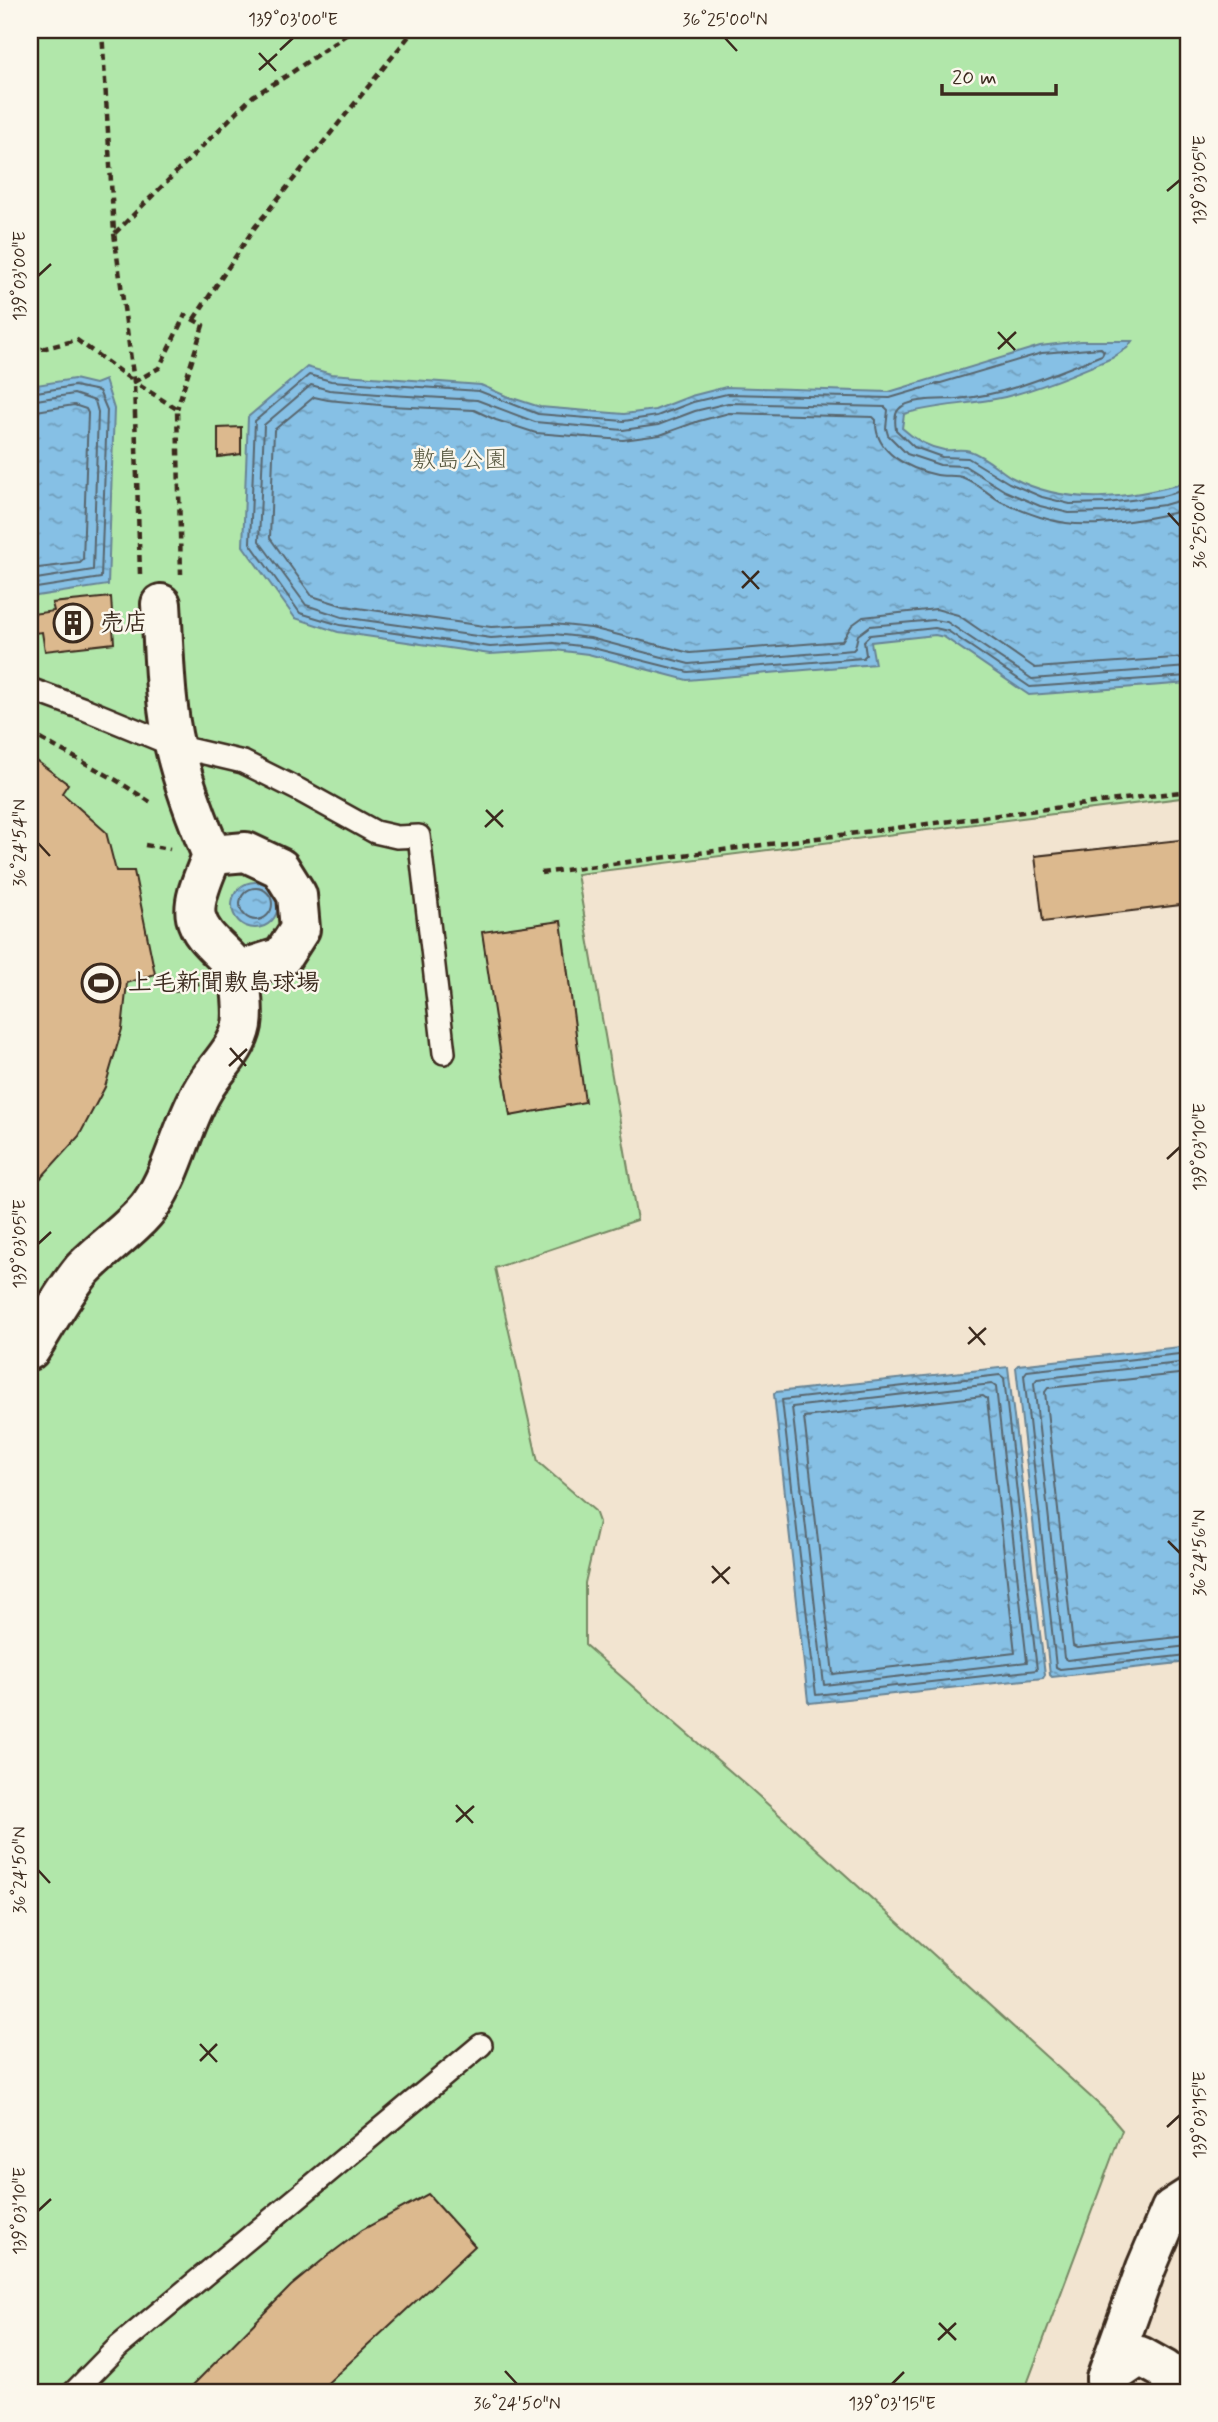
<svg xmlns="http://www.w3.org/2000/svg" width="1218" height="2422" font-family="Mynerve,'Klee One',sans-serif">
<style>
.green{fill:#b1e7aa;stroke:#768864;stroke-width:2}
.water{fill:url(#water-ripples);stroke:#688495;stroke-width:2}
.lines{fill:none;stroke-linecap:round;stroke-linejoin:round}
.shore{stroke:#59666e;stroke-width:2}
.building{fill:#dcb98e;stroke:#3b2a1e;stroke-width:2}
.lane-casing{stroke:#3b2a1e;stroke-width:26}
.street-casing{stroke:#3b2a1e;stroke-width:44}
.path{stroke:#3b2a1e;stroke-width:4.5;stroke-dasharray:7 5;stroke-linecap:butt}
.lane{stroke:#fbf7ec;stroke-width:21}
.street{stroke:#fbf7ec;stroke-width:38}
.ticks{fill:none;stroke:#3b2a1e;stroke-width:2.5}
.labels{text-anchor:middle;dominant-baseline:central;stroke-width:5;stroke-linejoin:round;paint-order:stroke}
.park-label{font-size:24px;fill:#585941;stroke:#fbf7ec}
.poi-label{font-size:24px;font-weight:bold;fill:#3b2a1e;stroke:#fbf7ec;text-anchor:start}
.neatline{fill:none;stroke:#3b2a1e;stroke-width:2.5}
.ticks-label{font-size:18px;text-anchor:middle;fill:#3b2a1e}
</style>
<defs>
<pattern id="water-ripples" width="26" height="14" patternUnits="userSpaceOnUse" patternTransform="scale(1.75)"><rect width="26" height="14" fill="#86c0e5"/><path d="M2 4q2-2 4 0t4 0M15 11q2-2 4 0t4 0" fill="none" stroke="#6f9cb9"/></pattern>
</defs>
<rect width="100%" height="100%" fill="#f2e4d0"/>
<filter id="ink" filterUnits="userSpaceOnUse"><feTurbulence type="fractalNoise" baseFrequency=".0143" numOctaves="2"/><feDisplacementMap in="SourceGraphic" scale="14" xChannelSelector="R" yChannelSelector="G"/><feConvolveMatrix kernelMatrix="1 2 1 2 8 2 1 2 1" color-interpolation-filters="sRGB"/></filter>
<g filter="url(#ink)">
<path class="green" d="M30 30H1188V797L577 874 637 1220 495 1268 538 1462 595 1511 599 1522 585 1583V1645L752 1790 1105 2110 1122 2130 1024 2392H30Z"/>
<g class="water">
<path d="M1081 341H1132L1127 348 1112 358C1078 372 1042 388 1005 397 971 405 937 404 904 414L902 428C914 439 927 447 944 450 952 451 962 448 970 451 985 456 998 469 1011 477 1067 507 1129 499 1188 482V683L1029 695 944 637 935 635 871 642 875 664 687 680 588 654 555 650 490 654 338 632 295 618 243 546 248 417 307 367 331 374 481 385 506 396 540 407 624 414 655 410 691 396 726 387 889 392 1040 346Z"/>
<path d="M74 379 95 384 105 380 114 409 108 585 30 597V386Z"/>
<circle cx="255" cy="905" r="23"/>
<path d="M1188 1346V1662L1052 1677 1050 1675 1016 1367 1018 1365Z"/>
<path d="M1008 1367 1045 1675 1043 1678 810 1703 808 1701 774 1394 776 1392Z"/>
</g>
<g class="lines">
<g class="shore">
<path d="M30 393 74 386 99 391 107 410 101 578 30 589"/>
<path d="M30 401 74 394 95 401 98 412 93 570 30 580"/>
<path d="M30 412 74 405 86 409 88 413 83 560 80 563 30 569"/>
<path d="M1188 489 1163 496 1107 503 1070 504 1042 497 1009 483 968 458 942 457 914 447 896 430C895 424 894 414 899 409 909 398 943 400 957 399 1007 395 1056 373 1102 355L1104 351 1101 348 1042 353 890 398 727 394 693 402 657 416 624 421 538 414 479 391 331 381 309 375 255 421 250 543 300 613 340 625 490 647 554 643 589 647 688 672 863 658 866 655 864 641 870 635 935 628 948 631 1030 687 1188 676"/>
<path d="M1188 498 1164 505 1108 512 1069 513 1040 506 1005 491 965 466 940 465 907 454 888 435 886 428 888 410 885 407 728 403 695 411 658 425 623 430 535 422 477 400 391 395 329 390 311 385 264 425 259 541 306 605 342 617 491 638 554 634 590 638 689 664 853 650 855 648 858 635 870 626 934 620 947 622 1032 679 1188 667"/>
<path d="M1188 509C1156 518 1099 528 1066 523 1044 520 1021 511 1000 501 988 494 977 483 964 478 956 474 946 477 937 475 909 469 874 453 876 420L873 417 729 413 699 421 660 435 623 440 536 433 496 420 474 410 390 406 328 400 314 397 274 430 270 538 312 596 344 606 491 627 554 624 591 628 690 653 842 641 852 625 863 617 936 609 958 615 1035 668 1188 657"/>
<circle cx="256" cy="904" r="16"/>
<path d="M1188 1353 1027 1371 1024 1375 1056 1667 1060 1669 1188 1655"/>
<path d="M1188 1362 1037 1379 1034 1383 1064 1658 1067 1660 1188 1646"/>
<path d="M1188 1373 1048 1388 1045 1392 1073 1646 1077 1648 1188 1636"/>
<path d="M1000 1375 1004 1378 1037 1670 816 1695 782 1400Z"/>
<path d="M992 1384 996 1387 1027 1662 824 1685 792 1407Z"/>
<path d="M983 1396 987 1399 1015 1653 833 1674 804 1417Z"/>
</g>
</g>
<g class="building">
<path d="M241 427V454L218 457V428Z"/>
<path d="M111 597 114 643 45 651 42 632 34 633 32 614 54 611 52 603Z"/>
<path d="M30 756 68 784 62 793 106 832 116 871H134L155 974 127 983 122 1029 105 1087 79 1136 30 1190Z"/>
<path d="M1188 839V904L1043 922 1035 856Z"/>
<path d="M561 921 585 1102 510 1116 482 932Z"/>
<path d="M428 2194 475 2246 318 2392H186L291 2286 325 2258 362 2230Z"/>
</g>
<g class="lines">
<defs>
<g id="lane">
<path d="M30 689 87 710 175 746 243 762 299 790 375 832 397 837 419 836 444 1053"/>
<path d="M74 2392 119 2346 481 2045"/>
</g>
<g id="street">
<path d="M212 855 246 852 280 868 297 895 300 929 282 957 237 971"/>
<path d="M30 1350C46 1325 63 1293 82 1270 101 1249 136 1226 151 1204 175 1169 182 1124 204 1088 216 1067 237 1051 242 1025 244 1013 242 983 237 972 230 954 202 942 196 917 192 898 206 873 212 855 197 820 184 786 175 748 164 702 164 651 161 604"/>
<path d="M1106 2379 1140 2356 1165 2370 1178 2392"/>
<path d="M1111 2392 1106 2379 1146 2268 1171 2209 1188 2198"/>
</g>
</defs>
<use href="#lane" class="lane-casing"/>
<use href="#street" class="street-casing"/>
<g class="path">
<path d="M102 30 114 233 134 382 177 409 181 574"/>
<path d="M115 233 253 96 288 75 353 30"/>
<path d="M194 319 255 227 414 30"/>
<path d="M30 352 77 340 133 381"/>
<path d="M140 574 134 382 159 368 185 315 203 325 177 409"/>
<path d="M30 733 116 780 150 802"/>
<path d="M145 845 170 849"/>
<path d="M541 873 1188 791"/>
<path d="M174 991 199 983"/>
</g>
<use href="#lane" class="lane"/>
<use href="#street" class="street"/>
</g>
</g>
<path class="ticks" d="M725 38 737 51M280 50 293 38M259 53 276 71M259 70 277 54M1167 191 1180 180M38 276 51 264M998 332 1015 350M998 349 1016 332M1168 513 1180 526M742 571 759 589M742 588 759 571M486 810 503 827M485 827 503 810M38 843 50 856M230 1048 246 1066M229 1066 247 1049M1167 1159 1180 1147M38 1244 51 1232M969 1327 985 1345M968 1344 986 1328M1168 1541 1180 1553M712 1566 729 1584M712 1583 730 1567M456 1805 473 1823M456 1822 474 1806M38 1870 50 1883M200 2044 217 2062M200 2061 217 2044M1167 2127 1180 2115M38 2211 51 2199M939 2323 956 2340M938 2340 956 2323M505 2371 517 2384M892 2384 904 2372"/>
<defs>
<symbol id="building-ring" viewBox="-11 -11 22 22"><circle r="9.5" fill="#fbf7ec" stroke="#3b2a1e" stroke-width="1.5"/><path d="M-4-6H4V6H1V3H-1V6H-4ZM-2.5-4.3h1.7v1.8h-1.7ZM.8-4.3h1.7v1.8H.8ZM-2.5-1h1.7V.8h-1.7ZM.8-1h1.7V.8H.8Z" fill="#3b2a1e"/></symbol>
<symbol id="stadium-ring" viewBox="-11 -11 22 22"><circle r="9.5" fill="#fbf7ec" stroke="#3b2a1e" stroke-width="1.5"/><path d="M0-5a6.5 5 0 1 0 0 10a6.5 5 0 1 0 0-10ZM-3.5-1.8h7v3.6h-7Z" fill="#3b2a1e"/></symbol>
</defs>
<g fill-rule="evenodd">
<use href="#building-ring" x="51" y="601" width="44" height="44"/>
<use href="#stadium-ring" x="79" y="961" width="44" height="44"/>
</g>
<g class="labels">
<g class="park-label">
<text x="460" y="460">敷島公園</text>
</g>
<g class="poi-label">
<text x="100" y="623">売店</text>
<text x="128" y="983">上毛新聞敷島球場</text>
</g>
</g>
<rect width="1218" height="2422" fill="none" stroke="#fbf7ec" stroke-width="77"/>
<path d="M942 84v10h114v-10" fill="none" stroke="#3b2a1e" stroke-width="3.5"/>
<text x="952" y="84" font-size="21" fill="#3b2a1e" stroke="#fbf7ec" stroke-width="5" paint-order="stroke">20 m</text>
<rect x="38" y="38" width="1142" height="2346" class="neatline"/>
<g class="ticks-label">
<text x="293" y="25">139°03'00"E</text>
<text x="725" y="25">36°25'00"N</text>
<text transform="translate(1199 180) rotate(-90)" y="6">139°03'05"E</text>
<text transform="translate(19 276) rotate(-90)" y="6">139°03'00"E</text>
<text transform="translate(1199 526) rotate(-90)" y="6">36°25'00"N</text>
<text transform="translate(19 843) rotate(-90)" y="6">36°24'54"N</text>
<text transform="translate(1199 1147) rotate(-90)" y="6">139°03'10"E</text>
<text transform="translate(19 1244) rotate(-90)" y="6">139°03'05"E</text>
<text transform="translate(1199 1553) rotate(-90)" y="6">36°24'56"N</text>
<text transform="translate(19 1870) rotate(-90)" y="6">36°24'50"N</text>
<text transform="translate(1199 2115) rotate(-90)" y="6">139°03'15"E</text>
<text transform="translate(19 2211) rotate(-90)" y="6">139°03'10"E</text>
<text x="517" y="2409">36°24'50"N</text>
<text x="892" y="2409">139°03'15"E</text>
</g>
</svg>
